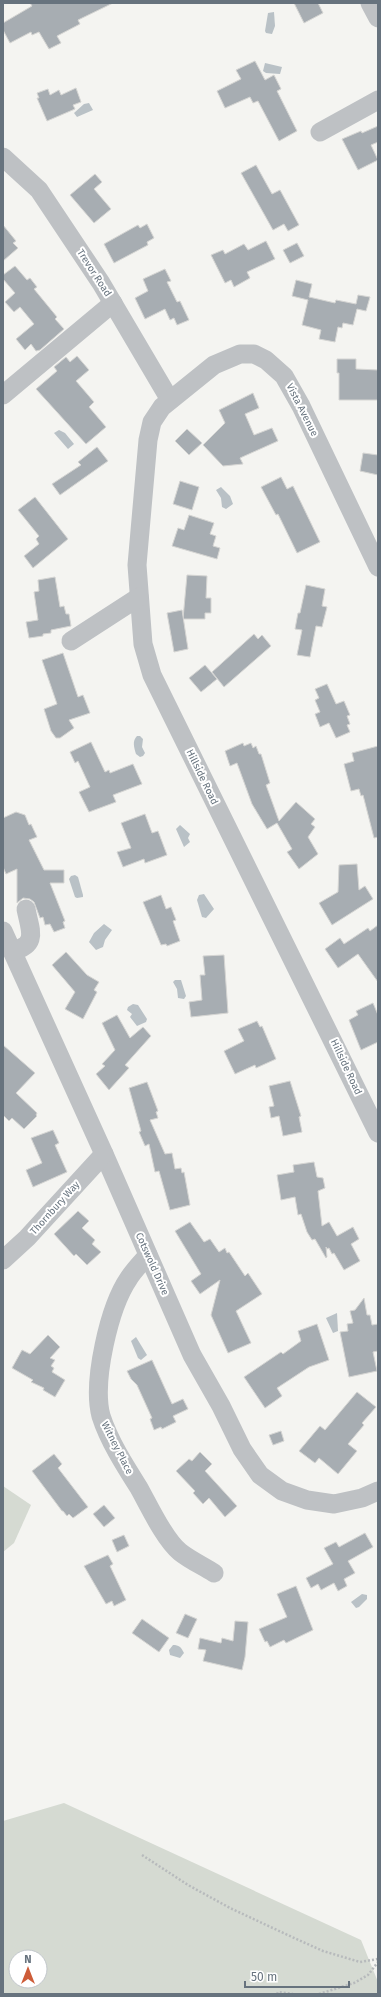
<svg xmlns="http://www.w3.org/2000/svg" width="381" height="1997" font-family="'Fira Sans',sans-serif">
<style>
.green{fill:#d5dad2;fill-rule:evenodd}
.water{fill:#b9c1c6}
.building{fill:#a7adb2;stroke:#d5d5d3}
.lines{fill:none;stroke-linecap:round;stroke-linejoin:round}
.path{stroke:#b7babc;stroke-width:2.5;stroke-dasharray:2 2;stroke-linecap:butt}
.minor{stroke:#bec1c4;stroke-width:19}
.labels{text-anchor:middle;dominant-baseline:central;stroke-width:4;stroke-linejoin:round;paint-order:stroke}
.street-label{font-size:10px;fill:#67737e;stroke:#fff}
</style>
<rect width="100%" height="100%" fill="#f4f4f1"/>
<g class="green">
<path d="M3 1486 31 1505 14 1543 3 1552Z"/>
<path d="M64 1803 361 1940 378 1982V1994H3V1821ZM16 1957H40V1981H16Z"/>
</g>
<g class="water">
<path d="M274 12 275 26 272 34 266 33 265 31 268 13Z"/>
<path d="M265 63 282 67 280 74 266 73 263 71Z"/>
<path d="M89 103 93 110 77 117 74 113 84 104Z"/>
<path d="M59 430 65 433 74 444 68 449 54 433Z"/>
<path d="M221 487 230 496 233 504 226 509 222 507 221 498 216 490Z"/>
<path d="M137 736H140L143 739 142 747 145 753 143 756 140 757 136 754C134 747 132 741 137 736Z"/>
<path d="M180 825 190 834 188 838 190 842 184 847 176 829Z"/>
<path d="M75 875 78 877 83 895V897L77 898 75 897 69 879 71 876Z"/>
<path d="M204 894 214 909 206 918 202 917 197 900 199 895Z"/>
<path d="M104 924 112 930 105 940 103 947 96 950 89 942 94 933Z"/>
<path d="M175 980H181L186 996 184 999 178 998 177 989 173 982Z"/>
<path d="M133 1004 138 1005 147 1019 146 1022 137 1026 130 1017 132 1014 127 1010 128 1007Z"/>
<path d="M337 1313 338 1331 333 1333 326 1318Z"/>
<path d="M136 1337 147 1355 141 1360 138 1358 131 1341Z"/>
<path d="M362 1594 367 1595V1599L359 1607 356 1608 351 1602Z"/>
<path d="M173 1645C179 1645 181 1647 184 1653L180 1658 170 1655 169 1650Z"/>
</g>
<g class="building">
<path d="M30 3H113L78 20 80 24 57 36 61 43 49 49 39 32 32 35 31 32 10 43 3 30V23L32 6Z"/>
<path d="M294 3H318L323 13 304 23Z"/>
<path d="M255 61 265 80 274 75 281 89 277 91 297 131 279 141 258 101 253 103 250 97 225 108 217 91 241 79 236 70Z"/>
<path d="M76 88 81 102 73 105 75 109 47 121 37 98H39L37 93 48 89 50 95 59 90 61 95Z"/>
<path d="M378 126V142L371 145 378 160 358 170 342 139 361 131 362 133Z"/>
<path d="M256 165 272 194 280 190 299 225 288 231 284 224 273 230 241 173Z"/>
<path d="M95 174 102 182 94 189 111 209 94 223 70 195Z"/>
<path d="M147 224 154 238 147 242 148 245 114 263 104 244 138 225 140 228Z"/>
<path d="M3 225 16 241 13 243 18 248 3 261Z"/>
<path d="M266 241 275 259 247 272 250 278 234 287 231 280 225 283 211 255 223 250 225 254 244 244 248 250Z"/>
<path d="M297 243 304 256 290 263 283 250Z"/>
<path d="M15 266 27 280 30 278 37 287 34 289 57 317 55 319 64 329 40 350 36 351 31 344 25 350 16 339 34 324 20 307 14 312 5 302 15 293 3 279V275Z"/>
<path d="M165 269 171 281 167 282 177 302 180 301 189 320 177 325 174 318 170 320 165 309 145 319 135 298 148 291 143 279Z"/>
<path d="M296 280 312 284 309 297 335 303 336 300 356 304 358 295 370 297 366 311 357 309 353 325 343 323 342 328 338 327 335 342 319 339 321 330 302 325 308 300 292 296Z"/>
<path d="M77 356 89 370 76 381 94 402 89 407 106 427 86 444 36 389 57 371 54 367 66 357 70 362Z"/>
<path d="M337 359H356V369L378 370V400H339V373H337Z"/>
<path d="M253 393 259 408 245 414 254 435 272 428 278 441 240 458 243 464 223 466 203 445 225 423 219 410Z"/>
<path d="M187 429 202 443 189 455 175 441Z"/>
<path d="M97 447 108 461 60 495 52 484 81 465 78 462Z"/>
<path d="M363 453 378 455V475L360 471Z"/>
<path d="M281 477 287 489 293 486 320 542 297 553 278 514 276 515 261 487Z"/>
<path d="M180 481 199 487 192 510 173 504Z"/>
<path d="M35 497 68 539 33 568 24 556 39 544 36 539 39 536 18 510Z"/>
<path d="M189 515 214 523 210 534 216 536 213 546 220 548 217 559 172 546 178 528 184 530Z"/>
<path d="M187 575 207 576 206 598H211V613H205V619H183Z"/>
<path d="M55 577 60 607 64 606 66 614H69L71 626 51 630V633L43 634V636L29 638 26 622 38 620 34 592 39 591 38 580Z"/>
<path d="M306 585 325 589 322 606 327 607 322 627 316 626 310 657 297 655 302 630 295 629 298 613H300Z"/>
<path d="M182 610 188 649 174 652 167 613Z"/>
<path d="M254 634 258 639 262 635 271 646 224 687 212 672Z"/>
<path d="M63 653 78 697 83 695 90 713 69 720 74 728 60 738H56L51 731 44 709 57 704 42 660Z"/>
<path d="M205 665 217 679 201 692 189 678Z"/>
<path d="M327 684 336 704 344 701 350 715 347 716 350 724 347 725 350 732 336 738 329 723 320 727 315 714 320 712 315 700 319 698 315 689Z"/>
<path d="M91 742 105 772 109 770 110 773 133 764 142 784 113 795 116 802 89 812 79 792 90 787 78 761 75 763 70 752Z"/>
<path d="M243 743 244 746 251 743 253 748 256 746 259 754H261L270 783 266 785 279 821 296 802 315 819 311 824 315 827 308 837 318 854 299 869 287 852 292 849 277 823 267 829 252 804 237 763 230 766 225 751Z"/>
<path d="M378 746V837L374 838 363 795 361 796 359 789 351 791 344 764 354 761 352 753Z"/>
<path d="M16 812 25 815 29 825 31 824 37 837 29 840 44 870H64V883H50L65 921 63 922 65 928 54 932 50 924 45 925 43 917 40 918 34 902 30 899 23 898 17 903V869L6 874 3 867V818Z"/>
<path d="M145 814 152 833 158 831 167 855 145 863 144 859 123 867 117 852 131 848 121 823Z"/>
<path d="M357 864 359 890 365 886 373 899 332 925 319 903 338 892 339 865Z"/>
<path d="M161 895 166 909 171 907 176 920 173 921 180 941 167 946 166 944 161 945 143 902Z"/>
<path d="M378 925V982L358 954 338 968 325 949 340 938 344 944 368 928 370 931Z"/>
<path d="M66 952 87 975 99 982 94 990 97 992 83 1019 65 1009 75 992 52 965Z"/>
<path d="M224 955 228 1013 191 1017 189 1002 202 1000 200 975H205L203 956Z"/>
<path d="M373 1003 378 1015V1042L361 1050 349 1020 358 1015 356 1011Z"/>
<path d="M117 1015 130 1038 143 1027 151 1036 125 1065 129 1068 109 1090 96 1074 105 1066 102 1064 115 1050 102 1023Z"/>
<path d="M257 1021 260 1027 262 1026 276 1059 256 1068 255 1065 235 1074 224 1051 244 1041 238 1029Z"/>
<path d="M3 1045 35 1073 16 1093 37 1113 36 1115 37 1116 24 1129 12 1118 9 1121 3 1115Z"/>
<path d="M290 1081 301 1116 299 1117 302 1132 283 1136 279 1116 271 1118 269 1107 274 1106 269 1086Z"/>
<path d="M147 1082 158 1111 156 1112 158 1118 150 1120 165 1154 172 1153 175 1169 181 1168 182 1173 184 1172 190 1205 170 1210 159 1171 155 1172 149 1144 145 1146 139 1132 141 1131 129 1088Z"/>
<path d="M53 1130 59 1143 55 1145 67 1172 33 1187 26 1170 42 1163 31 1138Z"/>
<path d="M314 1162 317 1177 323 1178 325 1188 318 1191 322 1226 329 1222 337 1236 353 1227 359 1239 351 1244 360 1261 344 1270 334 1253 332 1254 329 1248 327 1249 326 1247 327 1257 326 1258 315 1239 312 1240 307 1232 301 1214 298 1215 295 1197 281 1200 277 1175 294 1172 293 1165Z"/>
<path d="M78 1211 89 1221 82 1228 95 1240 92 1244 101 1252 87 1265 76 1254 74 1256 54 1234Z"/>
<path d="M190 1222 204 1242 210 1239 219 1252 225 1248 227 1253 229 1252 245 1276 248 1273 262 1294 236 1311 251 1343 228 1353 211 1315 220 1280 200 1294 191 1281 201 1274 175 1231Z"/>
<path d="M364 1298 367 1315H370L372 1325 378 1324V1351L373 1352 377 1371 349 1377 340 1332 348 1331 347 1324 353 1323 350 1311 355 1310Z"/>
<path d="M317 1324 329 1360 309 1367 277 1388 282 1396 265 1408 244 1377 281 1352 283 1354 301 1341 298 1331Z"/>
<path d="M48 1335 60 1347 50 1358 55 1360 51 1366 54 1368 52 1372 65 1380 55 1397 43 1390 44 1388 31 1382 33 1380 12 1368 22 1350 30 1354Z"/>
<path d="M152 1360 172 1404 183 1399 188 1409 173 1416 176 1422 162 1429 161 1427 154 1430 150 1419 152 1418 137 1385 131 1379 127 1371Z"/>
<path d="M357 1392 376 1407 362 1423 364 1425 348 1444 357 1451 338 1474 319 1458 315 1463 299 1451 320 1426 325 1430Z"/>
<path d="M281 1431 284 1441 273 1445 269 1435Z"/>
<path d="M200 1452 212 1464 205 1471 237 1506 225 1517 209 1498 203 1504 193 1493 195 1491 176 1471 189 1459 192 1461Z"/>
<path d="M54 1454 62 1464 58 1468 88 1507 73 1518 69 1514 67 1516 63 1511H62L32 1471Z"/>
<path d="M104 1505 115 1518 104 1527 93 1514Z"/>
<path d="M365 1533 373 1547 348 1561 355 1573 344 1579 347 1586 338 1591 334 1583 321 1590 318 1584 311 1588 306 1578 333 1564 324 1548 336 1542 339 1547Z"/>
<path d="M124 1535 129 1546 117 1552 112 1540Z"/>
<path d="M108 1555 113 1564 110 1566 126 1600 114 1606 112 1601 106 1604 84 1566Z"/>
<path d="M296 1586 313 1630 286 1643 284 1640 270 1647 267 1641 265 1642 259 1629 287 1617 277 1594Z"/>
<path d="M185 1614 197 1619 188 1638 176 1633Z"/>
<path d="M142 1619 169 1638 159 1652 132 1633Z"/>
<path d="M235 1621 248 1622 245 1657 242 1670 203 1661 206 1650 198 1649 200 1638 221 1643 222 1638 233 1641Z"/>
</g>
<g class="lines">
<g class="path">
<path d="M142 1855 188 1885 230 1908 292 1937 323 1951 360 1962 378 1959"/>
<path d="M277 1994 278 1992 293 1994"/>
<path d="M319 1994 354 1983 368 1975 378 1962"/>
</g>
<g class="minor">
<path d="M370 3 378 18"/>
<path d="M320 132 378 100"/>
<path d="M3 157 39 190 101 283 170 400"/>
<path d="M3 395 113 303"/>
<path d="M378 567 301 406 284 376 266 360 254 354H240L214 365 162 407 152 422 148 440 137 565 143 644 152 675 378 1133"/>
<path d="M71 641 139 597"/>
<path d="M3 931 104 1154 192 1355 221 1406 242 1449 260 1475 282 1491 307 1500 334 1504 362 1498 378 1491"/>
<path d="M12 951C39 945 30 930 26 909"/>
<path d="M148 1255C142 1262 134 1270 129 1278 109 1307 92 1382 101 1416 109 1441 125 1466 139 1488 149 1506 165 1540 180 1552 190 1560 203 1566 214 1573"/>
<path d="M3 1260 27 1238 104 1154"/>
</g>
</g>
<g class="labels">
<g class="street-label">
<text transform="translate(94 273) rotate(57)">Trevor Road</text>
<text transform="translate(302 410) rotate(63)">Vista Avenue</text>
<text transform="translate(202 777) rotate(64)">Hillside Road</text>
<text transform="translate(346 1067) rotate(65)">Hillside Road</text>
<text transform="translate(55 1208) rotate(-48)">Thornbury Way</text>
<text transform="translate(152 1264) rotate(66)">Cotswold Drive</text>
<text transform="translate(117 1448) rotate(63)">Witney Place</text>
</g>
</g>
<rect width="381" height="1997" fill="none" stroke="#67737e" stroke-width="8"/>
<g transform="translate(28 1969)"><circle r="19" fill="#ffffff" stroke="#c2c7cb"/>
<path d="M0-3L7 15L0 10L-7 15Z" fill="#cd5c38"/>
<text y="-6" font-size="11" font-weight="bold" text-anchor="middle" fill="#67737e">N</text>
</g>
<path d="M245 1981v6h104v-6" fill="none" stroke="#67737e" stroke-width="2"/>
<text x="251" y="1981" font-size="12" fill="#67737e" stroke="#ffffff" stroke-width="3" paint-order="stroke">50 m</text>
</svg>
